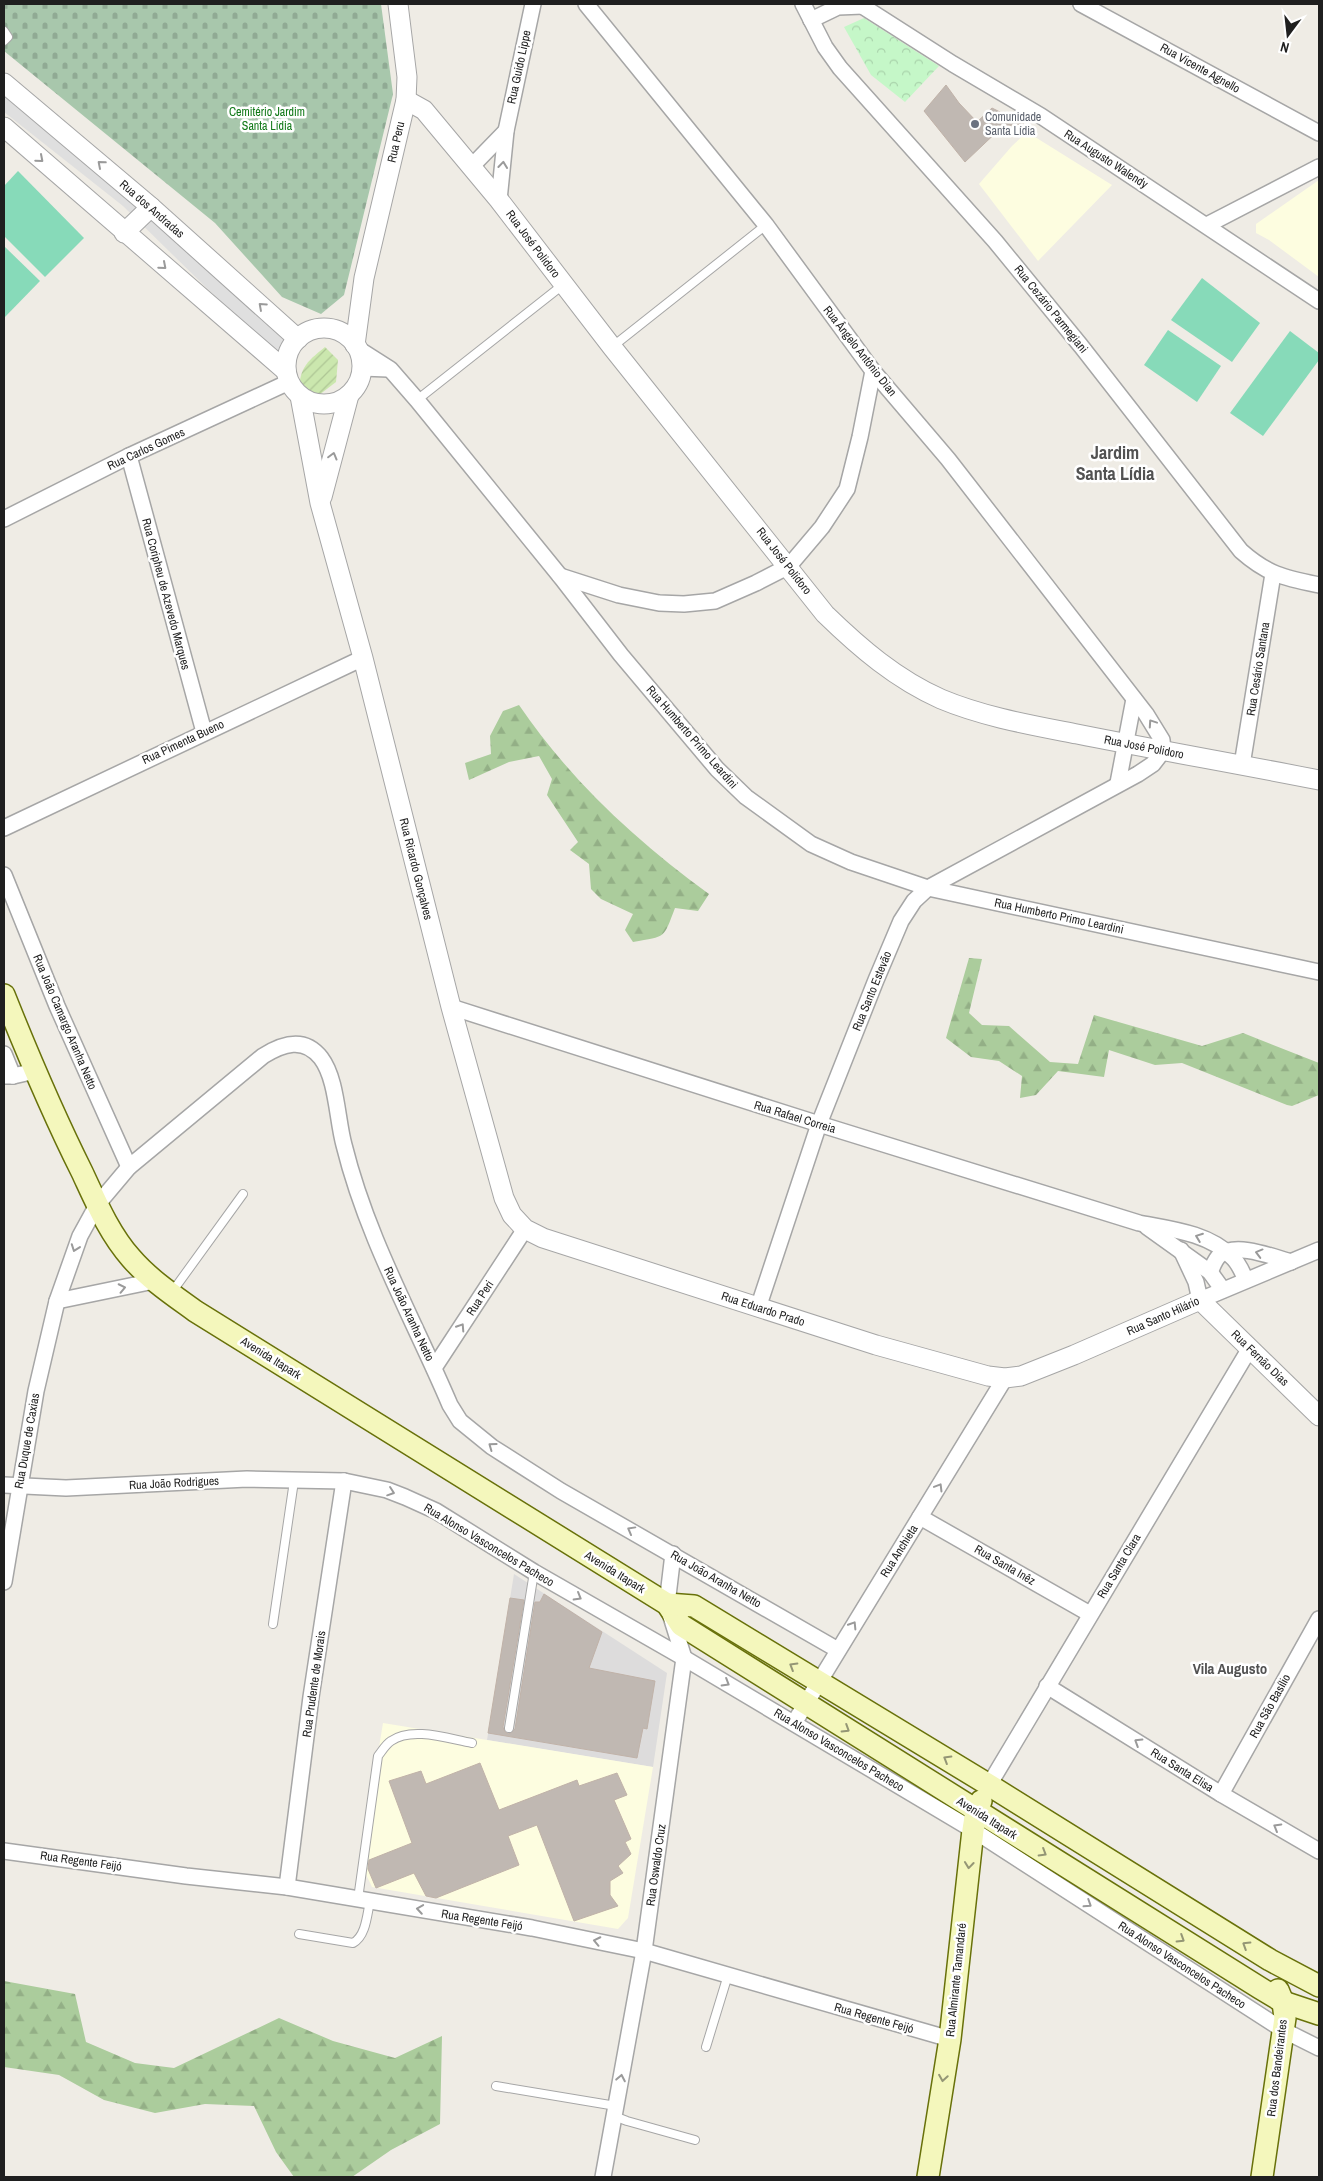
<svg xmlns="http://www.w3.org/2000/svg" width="1323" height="2181" font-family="'Archivo Narrow',sans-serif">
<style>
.residential{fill:#dddcdc}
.education{fill:#fdfde0}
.forest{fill:url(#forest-firs)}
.cemetery{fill:url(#cemetery-stones)}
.park{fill:url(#park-crowns)}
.garden{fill:url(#garden-furrows)}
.pitch{fill:#87dab9}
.parking{fill:#dfdfdf}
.building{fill:#c0b8b2;stroke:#c0b2a8}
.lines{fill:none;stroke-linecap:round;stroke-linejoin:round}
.service-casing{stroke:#a6a6a6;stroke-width:10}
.minor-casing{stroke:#a6a6a6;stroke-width:18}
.tertiary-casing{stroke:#a6a6a6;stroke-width:21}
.secondary-casing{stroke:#68710a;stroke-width:24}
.service{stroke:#fff;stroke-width:8}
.minor{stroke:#fff;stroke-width:15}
.tertiary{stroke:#fff;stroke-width:19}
.secondary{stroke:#f4f7bc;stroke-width:21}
.oneway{stroke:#9a9a9a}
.oneway2{stroke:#949675}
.worship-dot{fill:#6b7280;stroke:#fff;stroke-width:2}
.labels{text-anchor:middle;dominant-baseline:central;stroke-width:5;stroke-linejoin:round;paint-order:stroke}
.street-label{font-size:12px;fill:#1f1f1f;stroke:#fff}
.park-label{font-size:12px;fill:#117918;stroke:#fff}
.worship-label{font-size:12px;fill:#5b616d;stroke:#fff;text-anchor:start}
.quarter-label{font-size:15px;font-weight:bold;fill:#525252;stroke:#fff}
.district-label{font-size:18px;font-weight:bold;fill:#525252;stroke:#fff}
</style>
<defs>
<pattern id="forest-firs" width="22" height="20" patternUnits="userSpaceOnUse" patternTransform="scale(1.25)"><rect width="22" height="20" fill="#abcc9c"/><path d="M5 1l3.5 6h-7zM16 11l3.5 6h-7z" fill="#93af86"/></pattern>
<pattern id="cemetery-stones" width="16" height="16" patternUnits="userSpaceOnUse" patternTransform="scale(1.25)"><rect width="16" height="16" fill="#a8c7ac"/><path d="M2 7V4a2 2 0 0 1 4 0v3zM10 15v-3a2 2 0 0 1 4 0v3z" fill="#90aa94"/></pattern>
<pattern id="park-crowns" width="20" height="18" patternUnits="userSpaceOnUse" patternTransform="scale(1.25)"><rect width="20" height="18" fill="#c5f7c8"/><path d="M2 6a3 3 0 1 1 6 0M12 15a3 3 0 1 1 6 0" fill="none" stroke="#a9d3ab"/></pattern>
<pattern id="garden-furrows" width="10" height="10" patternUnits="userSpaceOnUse" patternTransform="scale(1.25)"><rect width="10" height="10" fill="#cbe7ae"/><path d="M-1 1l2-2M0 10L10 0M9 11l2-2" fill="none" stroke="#aec695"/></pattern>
</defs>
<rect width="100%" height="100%" fill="#efece5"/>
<path class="residential" d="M514 1574 667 1673 653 1767 487 1740Z"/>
<g class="education">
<path d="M1027 132 1112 185 1038 261 979 184 1012 146Z"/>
<path d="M1319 180V277L1269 240 1256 233V224Z"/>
<path d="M383 1723 653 1767 628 1918 618 1929 372 1887 360 1862Z"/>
</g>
<g class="forest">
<path d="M519 705C570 780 636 841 709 894L698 911 675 908C663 939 667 936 633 942L625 930 633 914 601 899 591 889 589 864 570 850 578 842 547 795 552 779 539 756 509 762 469 780 465 763 491 754 490 736 503 711Z"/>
<path d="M969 958 982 959 969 1013 982 1025 1009 1026 1050 1062 1078 1064 1094 1015 1202 1046 1243 1033 1319 1063V1095L1292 1106 1287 1105 1182 1063 1155 1065 1109 1050 1104 1077 1058 1071 1036 1095 1020 1098 1022 1076 999 1061 971 1057 946 1038Z"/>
<path d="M4 1981 75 1994 86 2042 135 2063 174 2068 279 2018 333 2041 395 2058 442 2036 440 2124 391 2150 352 2177H294L276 2152 254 2106 205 2104 155 2113 104 2100 59 2075 4 2067Z"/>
</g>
<path class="cemetery" d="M4 4H381L393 94 344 295 321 314 282 297 215 223 4 51Z"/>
<path class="park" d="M864 18 939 66 905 102 871 75 844 27Z"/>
<path class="garden" d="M325 347 338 360 336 382 319 395 306 399 299 395C299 369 305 363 325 347Z"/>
<g class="pitch">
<path d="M18 171 84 238 45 277 4 236V186Z"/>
<path d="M4 246 40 281 4 318Z"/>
<path d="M1202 278 1260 323 1232 362 1171 320Z"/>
<path d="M1168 330 1221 366 1197 402 1144 365Z"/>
<path d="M1290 331 1319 353V360L1263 436 1230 413Z"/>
</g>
<path class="parking" d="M4 82 296 338 274 354 123 206 4 112Z"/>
<g class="building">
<path d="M946 85 959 103 977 122 992 108 1024 124 1003 126 965 162 924 111Z"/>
<path d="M544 1594 602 1632 589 1668 655 1681 647 1729 643 1728 637 1758 488 1733 510 1598 524 1600 503 1727 505 1732 509 1734 515 1729 535 1602H540Z"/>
<path d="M480 1763 499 1810 577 1780 579 1786 617 1773 627 1795 614 1800 631 1839 625 1842 631 1854 618 1866 623 1873 610 1881V1895L618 1906 574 1921 537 1825 508 1836 519 1865 461 1888 436 1898 426 1896 414 1873 376 1888 368 1869 369 1860 412 1843 389 1781 421 1771 426 1784Z"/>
</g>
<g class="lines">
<defs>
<g id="service">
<path d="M4 31 8 37 4 41"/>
<path d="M612 347 766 225"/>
<path d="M417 400 564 284"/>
<path d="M172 1292 243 1194"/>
<path d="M273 1624 294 1481"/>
<path d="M509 1728 534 1572"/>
<path d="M358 1899 378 1756C382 1751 386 1744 391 1741 412 1726 449 1739 472 1743"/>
<path d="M299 1934 353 1943C366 1936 367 1915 370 1901"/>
<path d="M706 2047 728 1975"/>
<path d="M496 2086 616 2106"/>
<path d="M614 2116 627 2121 695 2140"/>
</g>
<g id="minor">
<path d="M586 4 766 225 873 371 948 459 1146 714 1162 740 1163 751 1153 764 1138 774 928 888 914 901 901 921 876 980 819 1124 758 1308"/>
<path d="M803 4 825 47 840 68 995 241 1081 346 1241 551C1268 575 1285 578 1319 585"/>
<path d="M859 4 953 64 1041 116 1319 301"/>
<path d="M1081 4 1319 133"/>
<path d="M811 20 838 7 863 6"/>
<path d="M472 166 506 131"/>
<path d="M499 200 506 131 533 4"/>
<path d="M1207 225 1319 167"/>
<path d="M357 348 390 369 417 400 560 576 621 655 717 769 746 797 811 844 851 862 928 888 1319 972"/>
<path d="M362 368 388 369"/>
<path d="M129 456 204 732"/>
<path d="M4 519 129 456 289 382"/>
<path d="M560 576 619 595 659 603 684 604 715 601 756 583 789 566 822 527 847 489 860 437 873 371"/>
<path d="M1242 765 1273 574"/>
<path d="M1118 783 1134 699"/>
<path d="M4 828 363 658"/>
<path d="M4 875 57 1006 129 1167"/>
<path d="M451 1007 819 1124 1139 1223C1170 1229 1209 1233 1232 1257 1239 1263 1242 1272 1246 1280"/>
<path d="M4 1054 13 1076"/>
<path d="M4 1076H13L35 1071"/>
<path d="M1147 1227 1210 1272 1223 1290"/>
<path d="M1181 1250 1196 1282 1200 1300 1319 1250"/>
<path d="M1210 1272C1213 1266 1215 1259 1220 1255 1236 1242 1273 1257 1291 1262"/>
<path d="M57 1301 154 1281"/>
<path d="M434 1368 525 1229"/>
<path d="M4 1485 66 1488 247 1479 344 1481 387 1490 405 1497 436 1511 534 1572 684 1658 973 1830 1283 2030 1319 2048"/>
<path d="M920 1517 1090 1614"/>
<path d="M4 1582 36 1391 57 1301 80 1236 97 1205 129 1167 263 1056C282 1044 304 1036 321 1058 337 1079 337 1120 344 1145 367 1238 413 1318 450 1405L460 1421 492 1447 561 1491 838 1650"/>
<path d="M1047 1686 1221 1794 1319 1851"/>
<path d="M794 1723 1005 1378"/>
<path d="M989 1785 1250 1348"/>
<path d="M1221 1794 1319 1619"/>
<path d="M4 1851 186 1876 287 1887 532 1928 644 1951 950 2039"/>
<path d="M287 1887 311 1697 344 1481"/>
<path d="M603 2177 644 1951 684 1658 667 1604 673 1554"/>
</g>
<g id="tertiary">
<path d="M4 83 151 207 298 339"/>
<path d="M406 100 424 110 499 200 612 347 825 614C860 648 896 679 941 699 984 717 1031 725 1077 734 1157 750 1238 764 1319 780"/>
<path d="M4 127 286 371"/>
<path d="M124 233 151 207"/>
<circle cx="324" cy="366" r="38"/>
<path d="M355 345 364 278 406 100 407 77 398 4"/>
<path d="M300 396 320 503 363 658 451 1007 504 1198 512 1215 525 1229 543 1238 876 1345 988 1376 1005 1378 1021 1376 1074 1355 1200 1300 1319 1416"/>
<path d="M322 497 349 395"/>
</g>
<g id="secondary">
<path d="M4 995C28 1055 53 1114 82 1172 96 1202 109 1233 131 1258 149 1279 173 1295 195 1311L667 1604 681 1625 1260 1988 1283 2002 1319 2014"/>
<path d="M667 1604 694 1606 989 1785 1270 1960 1319 1986"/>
<path d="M928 2177 950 2039 973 1830 976 1811 981 1801"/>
<path d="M1262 2177 1285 2018 1283 2002 1278 1990"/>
</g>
</defs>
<use href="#service" class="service-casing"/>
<use href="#minor" class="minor-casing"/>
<use href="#tertiary" class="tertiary-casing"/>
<use href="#secondary" class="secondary-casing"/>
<use href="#service" class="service"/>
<use href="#minor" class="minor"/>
<use href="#tertiary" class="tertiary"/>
<use href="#secondary" class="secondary"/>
</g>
<defs><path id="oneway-chevron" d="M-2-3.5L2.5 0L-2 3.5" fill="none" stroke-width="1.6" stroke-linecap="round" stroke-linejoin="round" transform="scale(1.25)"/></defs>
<g class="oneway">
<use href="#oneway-chevron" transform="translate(40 159) rotate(41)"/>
<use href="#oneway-chevron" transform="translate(101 164) rotate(-139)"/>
<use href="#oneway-chevron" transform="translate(503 165) rotate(-84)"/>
<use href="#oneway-chevron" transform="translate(163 266) rotate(41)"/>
<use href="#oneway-chevron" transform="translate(262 306) rotate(-138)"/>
<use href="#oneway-chevron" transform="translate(333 456) rotate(-75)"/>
<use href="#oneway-chevron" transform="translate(1152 723) rotate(-124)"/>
<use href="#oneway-chevron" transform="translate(1199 1237) rotate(-159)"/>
<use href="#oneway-chevron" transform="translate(75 1248) rotate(110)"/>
<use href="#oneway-chevron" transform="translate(1259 1253) rotate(-165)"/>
<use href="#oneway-chevron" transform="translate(122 1288) rotate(-12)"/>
<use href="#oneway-chevron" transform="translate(461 1327) rotate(-57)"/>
<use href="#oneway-chevron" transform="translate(492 1446) rotate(-144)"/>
<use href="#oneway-chevron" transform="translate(939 1487) rotate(-59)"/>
<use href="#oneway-chevron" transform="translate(391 1492) rotate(19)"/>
<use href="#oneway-chevron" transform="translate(631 1530) rotate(-151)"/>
<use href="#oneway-chevron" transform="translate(578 1597) rotate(30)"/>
<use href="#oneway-chevron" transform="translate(853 1625) rotate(-58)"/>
<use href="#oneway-chevron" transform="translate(726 1683) rotate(31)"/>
<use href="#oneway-chevron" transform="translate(1138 1742) rotate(-148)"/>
<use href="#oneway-chevron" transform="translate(1277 1827) rotate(-150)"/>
<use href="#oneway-chevron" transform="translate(1088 1904) rotate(33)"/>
<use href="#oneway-chevron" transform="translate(420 1909) rotate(-171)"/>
<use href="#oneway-chevron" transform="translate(597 1941) rotate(-168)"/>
<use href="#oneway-chevron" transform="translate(621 2078) rotate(-79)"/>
</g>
<g class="oneway2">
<use href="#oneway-chevron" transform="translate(793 1666) rotate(-149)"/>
<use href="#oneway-chevron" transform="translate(846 1729) rotate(32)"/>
<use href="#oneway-chevron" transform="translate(947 1759) rotate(-149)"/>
<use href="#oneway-chevron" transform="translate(1043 1853) rotate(31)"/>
<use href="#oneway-chevron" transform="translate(969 1865) rotate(96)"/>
<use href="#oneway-chevron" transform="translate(1181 1939) rotate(32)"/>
<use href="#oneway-chevron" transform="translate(1246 1945) rotate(-148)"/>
<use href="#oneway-chevron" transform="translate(943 2078) rotate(99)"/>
</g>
<circle class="worship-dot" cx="975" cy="124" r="5"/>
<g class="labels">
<g class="street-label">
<text transform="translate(519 67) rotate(-78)">Rua Guido Lippe</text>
<text transform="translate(1200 68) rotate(29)">Rua Vicente Agnello</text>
<text transform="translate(396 142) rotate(-77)">Rua Peru</text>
<text transform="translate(1106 159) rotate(33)">Rua Augusto Walendy</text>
<text transform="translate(152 209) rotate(41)">Rua dos Andradas</text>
<text transform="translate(533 244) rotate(53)">Rua José Polidoro</text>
<text transform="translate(1051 309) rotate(51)">Rua Cezário Parmegiani</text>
<text transform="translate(860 351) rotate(52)">Rua Ângelo Antônio Dian</text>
<text transform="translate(146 449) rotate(-25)">Rua Carlos Gomes</text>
<text transform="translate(784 561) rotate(52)">Rua José Polidoro</text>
<text transform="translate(166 594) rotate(75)">Rua Coripheu de Azevedo Marques</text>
<text transform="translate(1258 669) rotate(-81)">Rua Cesário Santana</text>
<text transform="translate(692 737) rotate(49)">Rua Humberto Primo Leardini</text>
<text transform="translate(183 742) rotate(-25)">Rua Pimenta Bueno</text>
<text transform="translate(1144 747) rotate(11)">Rua José Polidoro</text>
<text transform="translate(416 869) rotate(76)">Rua Ricardo Gonçalves</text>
<text transform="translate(1059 916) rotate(12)">Rua Humberto Primo Leardini</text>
<text transform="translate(872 991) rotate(-68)">Rua Santo Estevão</text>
<text transform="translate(65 1022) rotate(67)">Rua João Camargo Aranha Netto</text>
<text transform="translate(795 1117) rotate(17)">Rua Rafael Correia</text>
<text transform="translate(480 1298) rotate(-57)">Rua Peri</text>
<text transform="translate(763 1309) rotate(18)">Rua Eduardo Prado</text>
<text transform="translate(409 1314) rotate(65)">Rua João Aranha Netto</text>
<text transform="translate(1163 1316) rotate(-24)">Rua Santo Hilário</text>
<text transform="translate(271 1358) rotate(32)">Avenida Itapark</text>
<text transform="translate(1260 1358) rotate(44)">Rua Fernão Dias</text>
<text transform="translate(27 1441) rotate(-80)">Rua Duque de Caxias</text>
<text transform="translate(174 1483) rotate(-3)">Rua João Rodrigues</text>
<text transform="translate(489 1545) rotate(31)">Rua Alonso Vasconcelos Pacheco</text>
<text transform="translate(899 1551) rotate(-58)">Rua Anchieta</text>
<text transform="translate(1005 1565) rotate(30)">Rua Santa Inêz</text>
<text transform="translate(1119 1566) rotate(-59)">Rua Santa Clara</text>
<text transform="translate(615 1572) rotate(32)">Avenida Itapark</text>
<text transform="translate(716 1579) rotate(30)">Rua João Aranha Netto</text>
<text transform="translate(314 1684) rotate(-82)">Rua Prudente de Morais</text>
<text transform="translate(1270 1706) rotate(-61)">Rua São Basílio</text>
<text transform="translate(839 1750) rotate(31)">Rua Alonso Vasconcelos Pacheco</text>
<text transform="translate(1182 1770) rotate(32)">Rua Santa Elisa</text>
<text transform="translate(987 1818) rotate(32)">Avenida Itapark</text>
<text transform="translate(81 1861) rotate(8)">Rua Regente Feijó</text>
<text transform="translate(656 1865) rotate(-82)">Rua Oswaldo Cruz</text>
<text transform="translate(482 1920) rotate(9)">Rua Regente Feijó</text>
<text transform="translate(1182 1965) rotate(33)">Rua Alonso Vasconcelos Pacheco</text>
<text transform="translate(956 1980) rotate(-84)">Rua Almirante Tamandaré</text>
<text transform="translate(874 2018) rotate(16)">Rua Regente Feijó</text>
<text transform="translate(1277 2068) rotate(-83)">Rua dos Bandeirantes</text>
</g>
<g class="park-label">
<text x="267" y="112">Cemitério Jardim<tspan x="267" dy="14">Santa Lídia</tspan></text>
</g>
<g class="worship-label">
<text x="985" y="117">Comunidade<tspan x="985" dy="14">Santa Lídia</tspan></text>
</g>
<g class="quarter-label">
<text x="1230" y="1668">Vila Augusto</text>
</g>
<g class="district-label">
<text x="1115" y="452">Jardim<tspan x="1115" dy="21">Santa Lídia</tspan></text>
</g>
</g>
<rect width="1323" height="2181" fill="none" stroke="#1f1f1f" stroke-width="10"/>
<g transform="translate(1288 35) rotate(195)" stroke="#ffffff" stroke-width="4" paint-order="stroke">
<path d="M0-4L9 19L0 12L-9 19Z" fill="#1f1f1f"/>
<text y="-8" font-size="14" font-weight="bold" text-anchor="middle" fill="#1f1f1f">N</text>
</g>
</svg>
